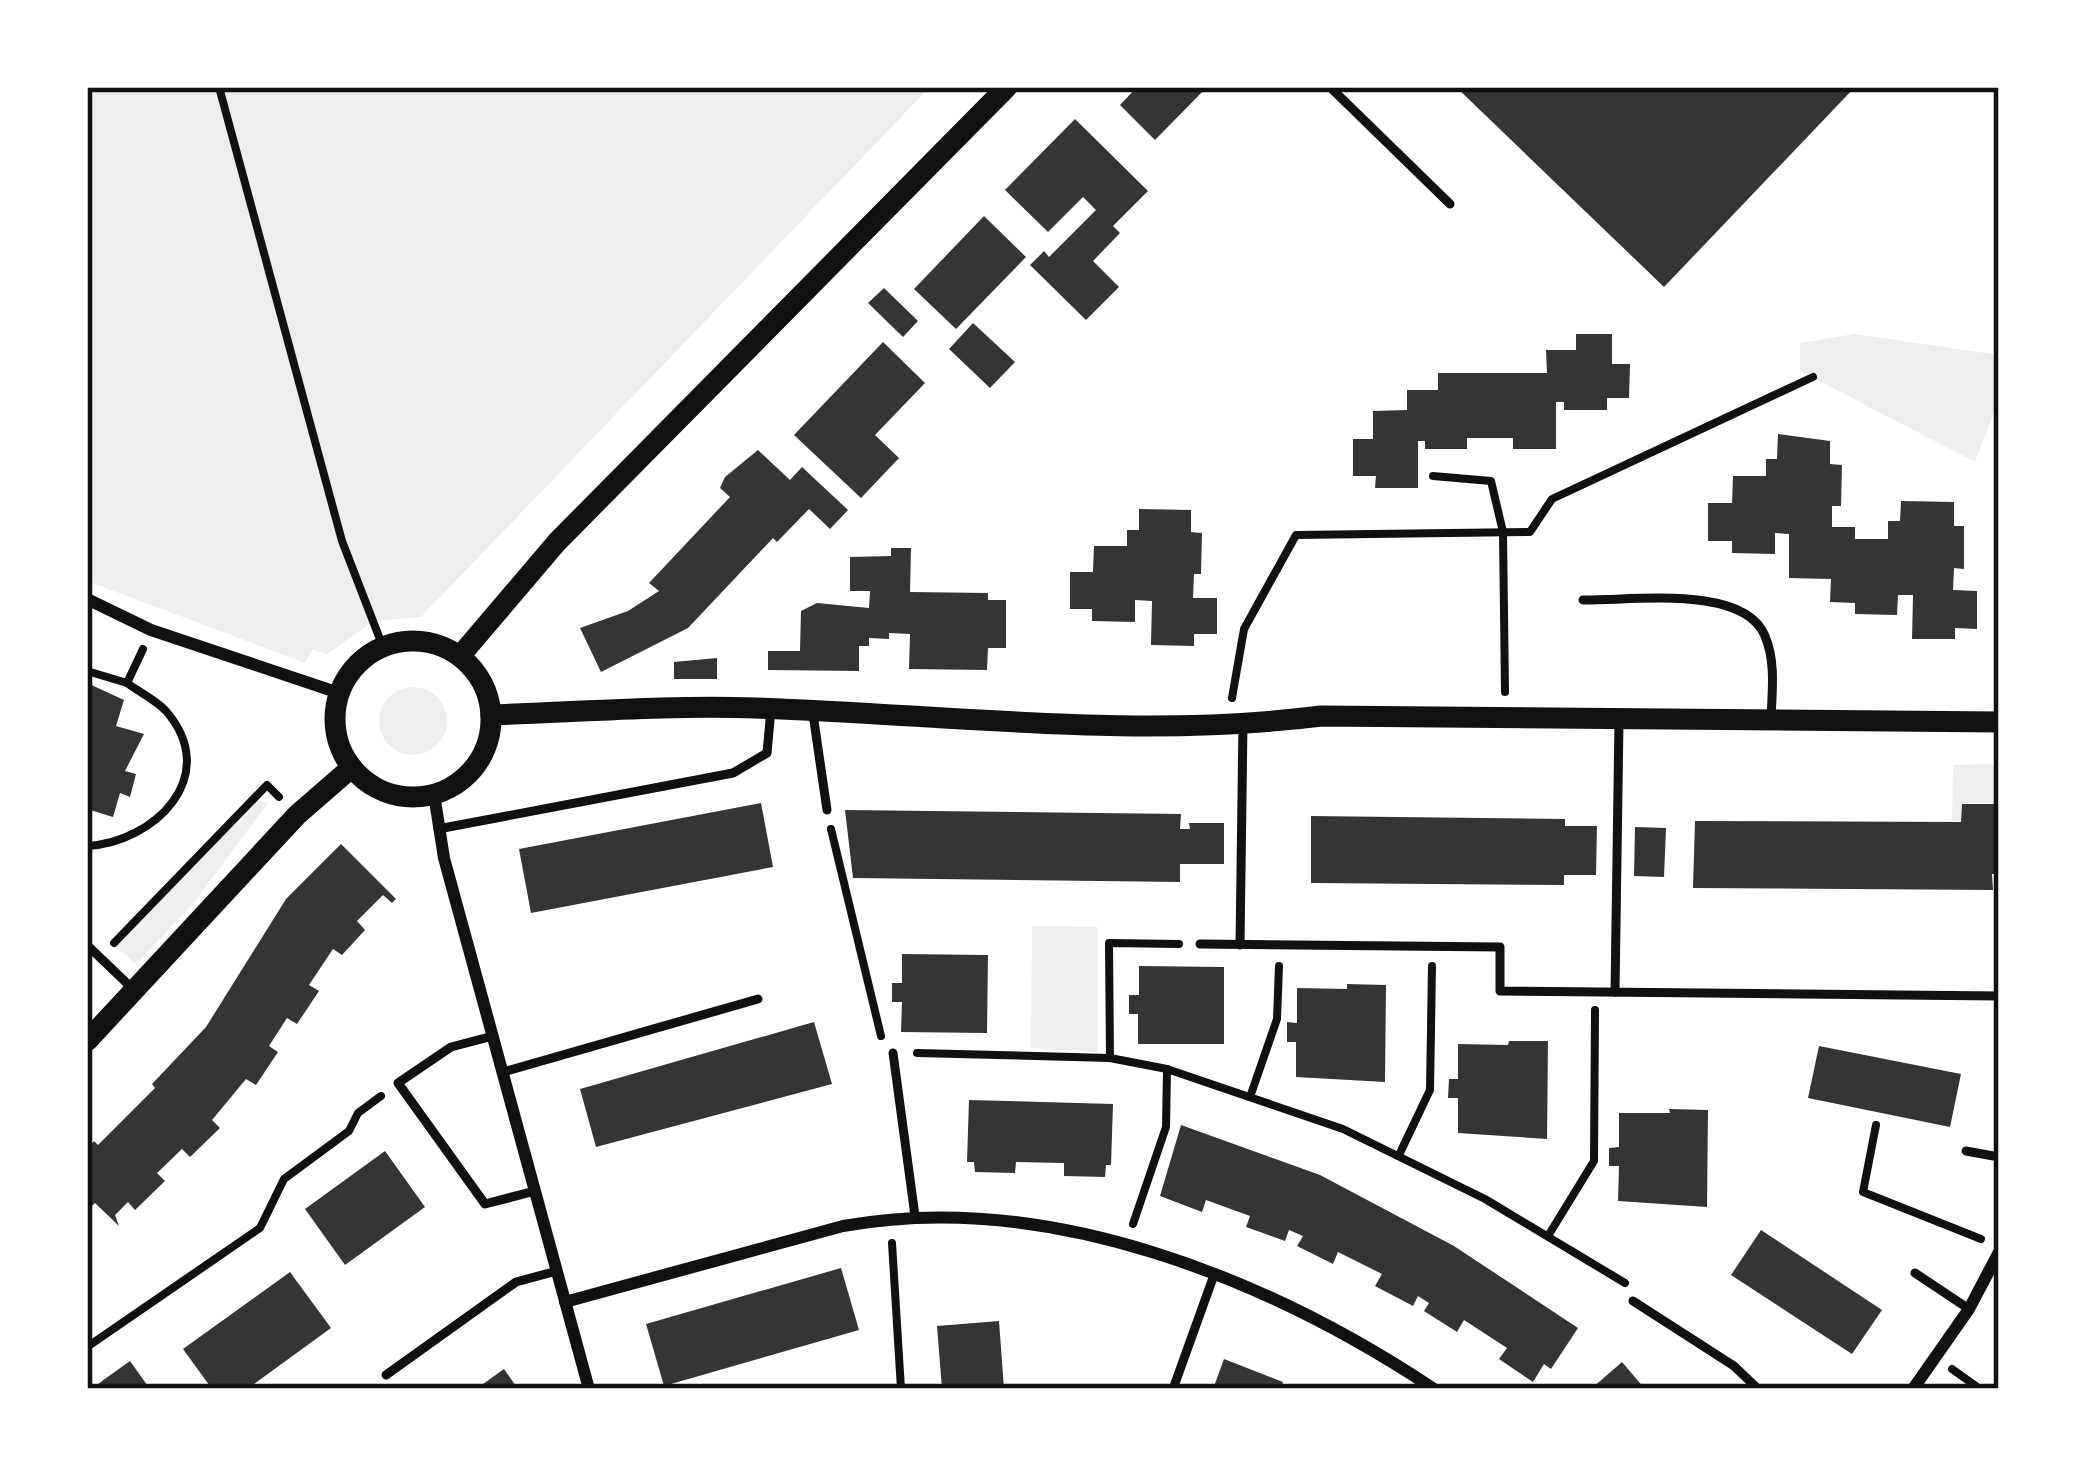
<svg xmlns="http://www.w3.org/2000/svg" width="2086" height="1476" font-family="'Open Sans',sans-serif">
<style>
.green{fill:#eee}
.building{fill:#353535}
.lines{fill:none;stroke-linecap:round;stroke-linejoin:round}
.path{stroke:#111;stroke-width:8}
.service{stroke:#111;stroke-width:9}
.minor{stroke:#111;stroke-width:12}
.tertiary{stroke:#111;stroke-width:21}
.neatline{fill:none;stroke:#111;stroke-width:4.5}
</style>
<rect width="100%" height="100%" fill="#fff"/>
<g class="green">
<path d="M87 87H930L421 617 374 621 327 654 312 650 305 663 87 581Z"/>
<path d="M1855 334 1999 355V398L1975 462 1800 371V343Z"/>
<circle cx="413" cy="721" r="34"/>
<path d="M1989 764 1999 768V803H1962L1961 821H1952L1953 765Z"/>
<path d="M255 800 268 803 195 901 136 964 115 946Z"/>
<path d="M1032 926 1098 927V1052L1031 1048Z"/>
</g>
<g class="building">
<path d="M1137 87H1207L1155 140 1120 105Z"/>
<path d="M1456 87H1855L1664 287Z"/>
<path d="M1075 119 1148 191 1113 226 1120 233 1093 261 1119 287 1086 320 1030 265 1044 251 1049 257 1096 210 1083 197 1048 232 1005 190Z"/>
<path d="M984 216 1026 257 956 329 914 289Z"/>
<path d="M884 288 918 321 903 337 868 303Z"/>
<path d="M973 323 1015 362 990 388 949 349Z"/>
<path d="M1576 334H1612V364H1630L1629 398H1607V410H1564V402H1556V449H1513V438H1467V449H1425V441H1418V488H1375L1376 476H1353V439H1373V411L1407 410V390H1438V373H1547L1546 350H1576Z"/>
<path d="M883 342 925 383 875 435 899 458 861 498 794 435Z"/>
<path d="M1778 434 1830 441V464L1842 465 1841 506H1832V527H1855V539H1888V521H1900L1901 501 1954 502V526H1964V569L1954 568 1953 590 1977 591V629L1955 628V639H1912L1913 595H1898L1897 615 1855 614V603L1830 602 1831 579 1789 578V534L1775 533V554L1732 553V541H1708V503H1732L1733 476H1766V459H1777Z"/>
<path d="M758 450 790 480 802 467 848 510 830 529 809 509 777 542 773 538 688 628 601 672 580 628 628 611 659 591 649 583 730 497 720 488 725 477Z"/>
<path d="M1139 509 1191 510V532L1202 533 1201 574H1194L1193 598H1217V634H1194V646L1151 645 1152 601 1135 600V622L1092 621V609H1070V572H1093L1094 546H1127V530H1139Z"/>
<path d="M891 548H911L910 592 988 593V600H1006V648H988L987 670 909 669 910 634 889 633V639L869 638V646H859V671L768 670V651H800L801 611 817 603 869 608 870 591H850V557L891 556Z"/>
<path d="M717 658V679H674V662Z"/>
<path d="M87 683 124 700 116 726 144 734 125 771 136 774 130 797 120 793 113 817 87 809Z"/>
<path d="M761 803 773 867 531 913 519 849Z"/>
<path d="M1962 804H1999V874H1992L1993 890 1693 888 1695 821 1961 822Z"/>
<path d="M845 810 1181 814 1180 829H1190L1189 823H1224V864H1180V882L853 878Z"/>
<path d="M1311 816 1565 819V826H1597L1596 875H1564V885L1311 883Z"/>
<path d="M1635 827 1666 828 1664 877 1634 876Z"/>
<path d="M341 844 396 899 392 903 383 895 357 921 365 930 342 955 333 949 309 985 319 991 297 1024 287 1018 269 1046 278 1052 256 1085 246 1079 212 1120 220 1128 190 1157 182 1149 157 1173 165 1181 135 1210 128 1202 115 1215 119 1226 95 1203 87 1211V1149L94 1141 98 1145 155 1088 152 1084 206 1027 286 899Z"/>
<path d="M902 954 988 955 987 1033 901 1032 902 1002H892V983H902Z"/>
<path d="M1139 966 1224 967V1044H1138V1014H1129V995H1139Z"/>
<path d="M1347 984 1386 985 1385 1082 1296 1077V1042H1287V1022L1297 1023V988L1347 989Z"/>
<path d="M814 1022 832 1084 596 1147 580 1089Z"/>
<path d="M1509 1041H1548L1547 1139 1458 1133V1098H1448L1449 1079H1458V1044L1508 1045Z"/>
<path d="M1819 1046 1961 1074 1950 1127 1808 1098Z"/>
<path d="M969 1100 1113 1104 1111 1165H1106L1105 1177 1064 1176V1163L1016 1162 1015 1173 975 1172 974 1162H967Z"/>
<path d="M1669 1109 1708 1110 1707 1207 1618 1201 1619 1166H1609V1148L1619 1147V1113H1670Z"/>
<path d="M1181 1125 1320 1175 1454 1246 1578 1328 1551 1369 1544 1364 1533 1382 1499 1359 1507 1348 1464 1320 1457 1332 1424 1311 1429 1303 1418 1296 1413 1306 1375 1286 1382 1274 1338 1252 1333 1264 1297 1246 1303 1236 1289 1230 1285 1241 1246 1227 1250 1216 1206 1200 1202 1212 1160 1196Z"/>
<path d="M385 1151 425 1207 345 1265 305 1209Z"/>
<path d="M1761 1230 1882 1310 1852 1354 1731 1275Z"/>
<path d="M841 1268 859 1330 664 1386 646 1324Z"/>
<path d="M290 1272 331 1328 247 1389H212L183 1349Z"/>
<path d="M999 1321 1004 1389H942L937 1326Z"/>
<path d="M1224 1359 1283 1382 1281 1389H1213Z"/>
<path d="M130 1361 150 1389H92L102 1381Z"/>
<path d="M1622 1362 1645 1389H1591Z"/>
<path d="M504 1369 518 1389H476Z"/>
</g>
<g class="lines">
<g class="path">
<path d="M219 87 342 541 383 647"/>
<path d="M1433 476 1491 481 1503 532 1505 692"/>
<path d="M87 671 127 683"/>
<path d="M1232 698 1244 629 1296 535 1530 532 1552 499 1813 377"/>
<path d="M831 829 881 1036"/>
<path d="M87 846C155 842 222 776 166 711 156 700 139 692 127 683L143 649"/>
<path d="M114 943 267 785 279 797"/>
<path d="M917 1053 1110 1058 1167 1069 1343 1129 1485 1199 1625 1283"/>
<path d="M1110 1058 1109 943 1179 944"/>
<path d="M1250 1097 1277 1019 1279 966"/>
<path d="M1876 1125 1863 1192 1981 1239"/>
<path d="M1399 1155 1430 1090 1432 966"/>
<path d="M1133 1224 1166 1127 1167 1069"/>
<path d="M1548 1236 1594 1161 1595 1010"/>
<path d="M892 1243 901 1389"/>
<path d="M87 1347 260 1228 284 1179 349 1131 358 1113 381 1096"/>
<path d="M1952 1369 1980 1389"/>
</g>
<g class="service">
<path d="M1332 89 1450 204"/>
<path d="M1583 600C1631 601 1744 584 1765 636 1776 662 1772 692 1771 719"/>
<path d="M813 714 827 810"/>
<path d="M438 829 733 773 767 753 771 709"/>
<path d="M1200 944 1500 947V991L1999 996"/>
<path d="M87 945 135 991"/>
<path d="M1240 945 1243 723"/>
<path d="M1615 992 1619 721"/>
<path d="M493 1036 451 1047 398 1083 485 1204 535 1191"/>
<path d="M893 1053 915 1216"/>
<path d="M503 1072 758 999"/>
<path d="M1966 1151 1999 1157"/>
<path d="M1915 1273 1969 1309"/>
<path d="M1633 1301 1734 1366 1758 1389"/>
<path d="M386 1375 516 1282 557 1271"/>
<path d="M1173 1389 1214 1275"/>
</g>
<g class="minor">
<path d="M87 599 151 630 339 693"/>
<path d="M434 794 444 858 589 1389"/>
<path d="M565 1302 843 1226C1046 1189 1267 1278 1434 1389"/>
<path d="M1913 1389 1969 1309 1999 1252"/>
</g>
<g class="tertiary">
<circle cx="413" cy="719" r="78"/>
<path d="M460 656 557 542 1007 87"/>
<path d="M491 715C579 712 668 705 756 708 943 714 1135 740 1321 716L1999 722"/>
<path d="M87 1041 297 815 351 768"/>
</g>
</g>
<rect width="2086" height="1476" fill="none" stroke="#ffffff" stroke-width="180"/>
<rect x="90" y="90" width="1906" height="1296" class="neatline"/>
</svg>
